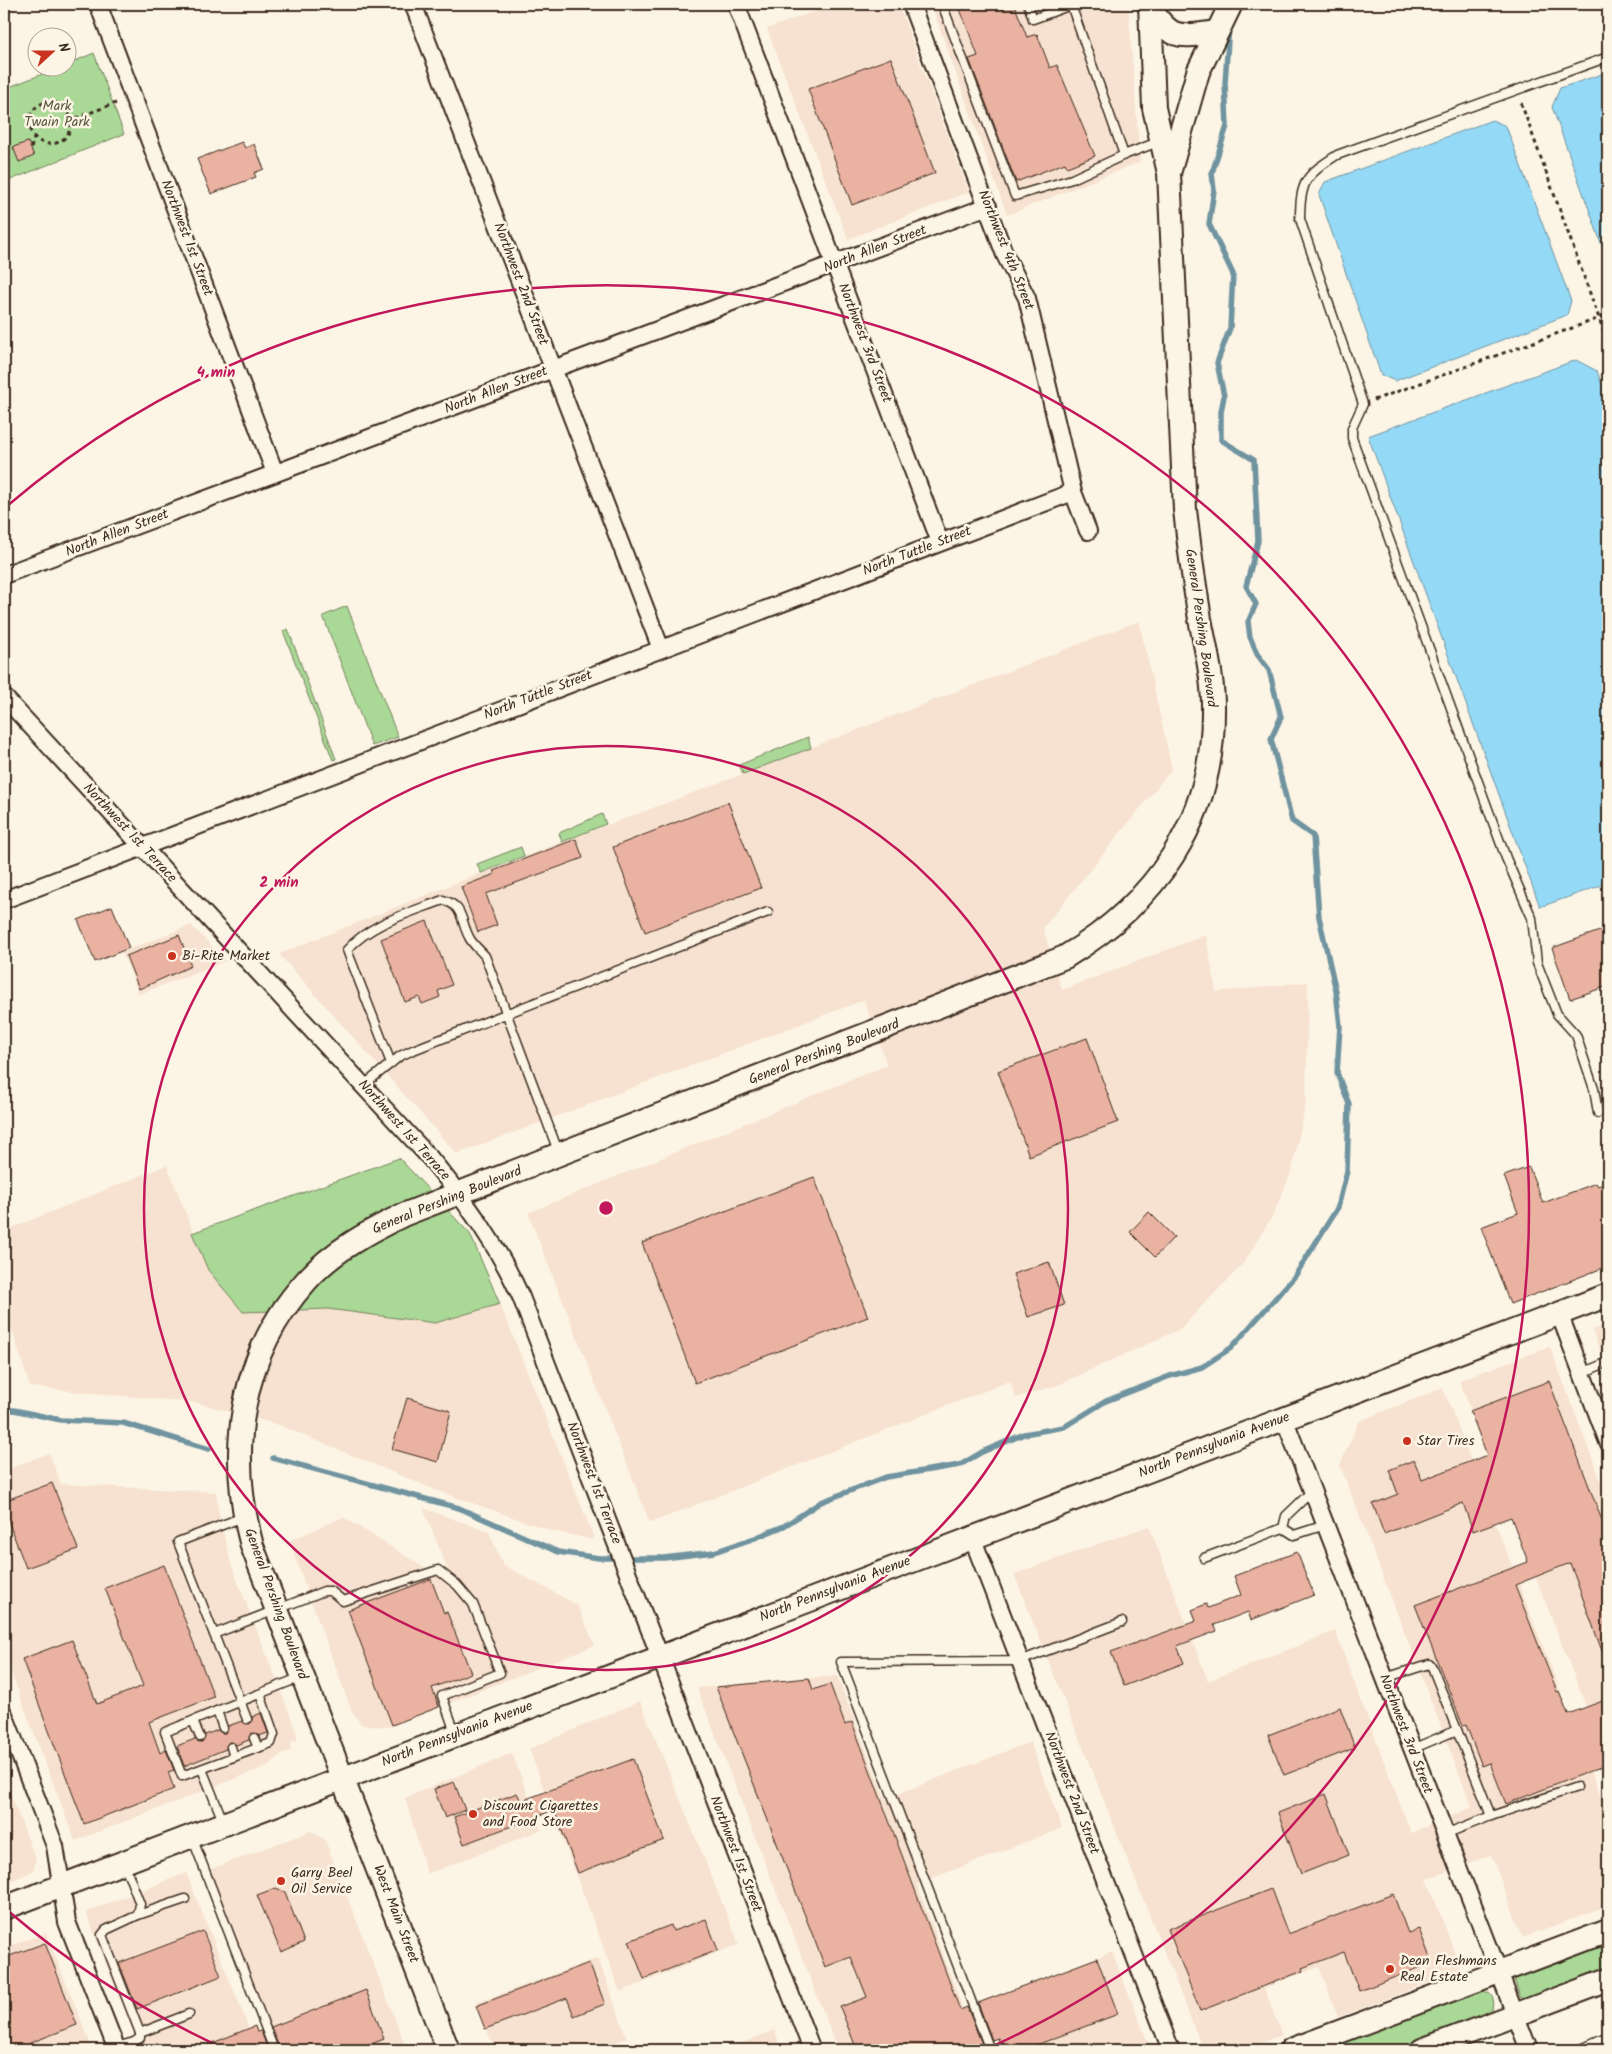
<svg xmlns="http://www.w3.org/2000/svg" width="1612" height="2054" font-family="Kalam,sans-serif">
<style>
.built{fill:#f7e1d0}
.green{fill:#aad897;stroke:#72815a}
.water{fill:#94d9f6;stroke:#7093a0}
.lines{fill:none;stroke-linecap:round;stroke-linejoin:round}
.stream{stroke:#7093a0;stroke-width:5.5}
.building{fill:#eab2a0;stroke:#3b2a1e}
.lane-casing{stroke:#3b2a1e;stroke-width:11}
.street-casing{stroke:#3b2a1e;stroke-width:20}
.secondary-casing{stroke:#3b2a1e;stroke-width:26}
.path{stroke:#3b2a1e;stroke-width:3;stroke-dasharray:4 4;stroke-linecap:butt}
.lane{stroke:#fcf5e5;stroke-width:8}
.street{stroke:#fcf5e5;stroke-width:16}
.secondary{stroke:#fcf5e5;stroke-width:22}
.ring{fill:none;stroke:#c2185b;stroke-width:2.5}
.poi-dot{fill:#c8321e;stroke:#fcf5e5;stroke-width:2}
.labels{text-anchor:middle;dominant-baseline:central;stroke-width:5;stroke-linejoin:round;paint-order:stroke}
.park-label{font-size:14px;fill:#57563c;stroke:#fcf5e5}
.street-label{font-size:14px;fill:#3b2a1e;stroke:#fcf5e5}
.poi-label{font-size:14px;fill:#3b2a1e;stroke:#fcf5e5;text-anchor:start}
.centre{fill:#c2185b;stroke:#fcf5e5;stroke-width:2.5}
.ring-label{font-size:15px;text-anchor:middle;font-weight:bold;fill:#c2185b;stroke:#fcf5e5;stroke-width:5;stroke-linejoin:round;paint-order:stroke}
</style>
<rect width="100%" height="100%" fill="#fcf5e5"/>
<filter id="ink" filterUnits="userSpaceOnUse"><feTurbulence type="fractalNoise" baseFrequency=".02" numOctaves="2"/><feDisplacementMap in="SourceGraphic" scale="10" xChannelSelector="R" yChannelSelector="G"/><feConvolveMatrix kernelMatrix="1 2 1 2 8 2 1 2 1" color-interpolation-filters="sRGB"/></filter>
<g filter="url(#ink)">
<g class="built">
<path d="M834 4H898L969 192 848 239 767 29Z"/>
<path d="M931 4H1128L1140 162 1007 215Z"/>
<path d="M1139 621 1172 769 1043 928 1062 990 1206 935 1216 992 1308 982 1306 1102 1292 1170 1274 1213 1243 1264 1180 1329 1058 1385 1016 1398 1010 1381 650 1523 528 1213 887 1065 864 1000 457 1154 279 954 481 873 743 774Z"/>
<path d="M191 925 226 961 139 994 122 952Z"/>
<path d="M167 1165 208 1270 243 1311 328 1309 435 1323 500 1304 595 1540 552 1531 438 1491 279 1425 198 1403 30 1387 4 1304V1231Z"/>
<path d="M1608 1324V1372L1592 1330Z"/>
<path d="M1550 1347 1608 1500V1763L1459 1380Z"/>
<path d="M1443 1388 1608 1815V1905L1523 1938 1491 1855 1427 1879 1461 1970 1338 2017 1319 1967 1264 1988 1282 2035 1241 2050H1203L1014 1574 1149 1526 1208 1681 1335 1631 1411 1833 1472 1807 1340 1465 1359 1421Z"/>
<path d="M49 1453 61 1484 216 1492 219 1514 231 1564 297 1733V1741L292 1740 290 1751 281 1754 270 1765 75 1841 4 1654V1471Z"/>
<path d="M423 1508 489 1532 503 1565 577 1605 595 1645 389 1727 362 1725 352 1712 289 1541 343 1517 454 1586Z"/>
<path d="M837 1676 885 1799 1030 1742 1062 1828 917 1884 978 2050H838L697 1688Z"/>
<path d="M640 1701 739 1944 620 1992 529 1749Z"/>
<path d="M512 1753 541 1830 427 1874 405 1798Z"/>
<path d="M4 1777 36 1860 33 1871 4 1884Z"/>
<path d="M311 1831 325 1840 407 2050H279L209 1870Z"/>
<path d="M186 1873 258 2050H140L86 1912Z"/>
<path d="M46 1933 93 2050H4V1948Z"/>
<path d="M1112 1952 1151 2050H1001L983 2001Z"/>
<path d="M598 1958 627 2038 594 2050H495L476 2003Z"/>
<path d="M775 2030 781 2050H724Z"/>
</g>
<g class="green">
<path d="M94 53 124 134 8 181 4 170V89L58 68H68V64Z"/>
<path d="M347 606 398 737 372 746 323 616Z"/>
<path d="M288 629 336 759 333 760 283 631Z"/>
<path d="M808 737 811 748 743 774 739 765Z"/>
<path d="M602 814 606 824 562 842 559 833Z"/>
<path d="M521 847 524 856 481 873 477 864Z"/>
<path d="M399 1158 470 1234 500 1304 435 1323 328 1309 243 1312 208 1270 192 1233Z"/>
<path d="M1608 1940V1970L1528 2001 1520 1997 1514 1979 1519 1973Z"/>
<path d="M1480 1990 1489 1993 1493 1998 1492 2012 1484 2018 1397 2050H1316Z"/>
</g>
<g class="water">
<path d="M1608 72V262L1552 107 1560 88Z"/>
<path d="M1492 120 1506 126 1571 301 1567 315 1395 381 1381 375 1319 195 1325 182Z"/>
<path d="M1576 360 1597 371 1608 401V883L1540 907 1368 436Z"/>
</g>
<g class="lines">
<g class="stream">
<path d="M4 1410H14L61 1420 123 1423 209 1449"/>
<path d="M273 1458 459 1508 558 1552 599 1558H664L714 1552 755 1538 784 1526 821 1502 886 1477 960 1465 982 1452 1024 1434 1064 1427 1106 1401 1170 1376 1202 1367 1231 1348 1295 1276 1338 1207 1347 1171 1349 1104 1337 1073 1340 1026 1336 991 1319 917 1313 836 1292 821 1271 739 1281 717 1269 670 1257 654 1250 637 1248 622 1256 604 1246 586 1258 541 1254 460 1221 440V412L1224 396 1217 363 1230 328 1233 274 1209 224 1214 190 1212 173 1227 126 1225 83 1229 26"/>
</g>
</g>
<g class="building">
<path d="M958 4H1014L1027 37 1037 34 1050 68 1057 65 1095 156 1067 167 1065 163 1016 182 969 59 978 56Z"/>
<path d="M891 58 935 173 852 205 808 89Z"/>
<path d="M28 142 34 156 19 162 13 147Z"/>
<path d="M242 142 245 148 254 144 264 169 254 173 256 177 211 194 197 159Z"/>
<path d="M728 802 761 888 645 932 613 847Z"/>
<path d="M576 839 583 858 486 894 497 925 478 932 461 887 495 874 493 871Z"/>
<path d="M112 906 129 948 95 962 78 920Z"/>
<path d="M427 921 452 985 438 991 440 997 422 1004 419 997 405 1002 381 939Z"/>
<path d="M1608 928V986L1570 999 1552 948Z"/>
<path d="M179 935 191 966 139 989 126 956Z"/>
<path d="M1087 1038 1118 1122 1029 1156 998 1071Z"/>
<path d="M1529 1167 1543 1203 1596 1183 1598 1186 1608 1182V1266L1510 1304 1481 1227 1518 1213 1504 1176Z"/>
<path d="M814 1177 868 1317 695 1383 642 1243Z"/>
<path d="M1149 1212 1174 1237 1155 1257 1130 1232Z"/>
<path d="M1049 1262 1064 1305 1028 1317 1013 1274Z"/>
<path d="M1549 1381 1608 1536V1661L1606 1662 1570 1563 1515 1585 1557 1692 1559 1691 1568 1714 1608 1699V1764L1506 1804 1490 1763 1482 1766 1466 1725 1463 1726 1415 1605 1528 1562 1511 1517 1473 1531 1463 1503 1384 1534 1373 1504 1398 1494 1389 1470 1414 1460 1422 1480 1487 1455 1470 1411Z"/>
<path d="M407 1398 451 1411 438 1462 392 1449Z"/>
<path d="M52 1483 78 1549 26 1568 4 1510V1501Z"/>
<path d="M1297 1552 1314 1595 1251 1620 1248 1612 1214 1625 1217 1631 1177 1646 1184 1663 1124 1686 1111 1652 1196 1621 1192 1610 1206 1604 1208 1608 1241 1595 1234 1576Z"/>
<path d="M164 1565 214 1697 149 1722 160 1753 166 1750 174 1770 168 1772 174 1789 84 1824 22 1659 72 1640 97 1704 143 1686 105 1588Z"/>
<path d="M431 1579 444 1613 447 1612 471 1673 432 1688 439 1707 392 1725 348 1610Z"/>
<path d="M809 1678 813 1690 830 1684 845 1725 852 1722 960 2010 967 2007 982 2044 966 2050H857L840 2007 867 1997 851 1957 825 1967 716 1687Z"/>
<path d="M1340 1707 1355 1748 1284 1775 1268 1735Z"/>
<path d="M261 1713 268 1733 259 1736 251 1733 249 1740 236 1745 229 1742 226 1749 184 1766 177 1746 195 1739 202 1742 205 1735 218 1730 225 1733 228 1726 242 1721 249 1724 252 1722V1717Z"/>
<path d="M633 1759 664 1840 578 1873 554 1810 464 1844 454 1817 517 1793 521 1801Z"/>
<path d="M454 1782 465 1810 445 1818 434 1789Z"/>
<path d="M1326 1794 1349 1855 1301 1874 1278 1813Z"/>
<path d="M276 1888 285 1892 304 1942 281 1952 257 1895Z"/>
<path d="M1271 1889 1288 1934 1393 1894 1408 1933 1419 1929 1432 1963 1359 1991 1344 1952 1302 1968 1303 1971 1200 2011 1168 1929Z"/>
<path d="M706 1919 718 1950 644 1979 629 1941 671 1925 673 1931Z"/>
<path d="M203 1931 221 1976 137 2009 119 1963Z"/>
<path d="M45 1943 77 2025 30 2043 33 2050H4V1958Z"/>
<path d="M1097 1958 1118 2014 1023 2050H1002L998 2038 992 2040 978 2003Z"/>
<path d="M589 1963 605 2004 574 2016 567 1998 485 2029 476 2006Z"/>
<path d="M366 1990 384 2039 356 2050H280L271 2027Z"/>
<path d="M255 2026 257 2032 261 2031 268 2050H195Z"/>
</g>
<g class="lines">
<defs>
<g id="lane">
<path d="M942 4 1015 196 1072 179 1124 155"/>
<path d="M1028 4 1033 19 1071 5"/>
<path d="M1074 4 1071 5 1124 155 1158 142"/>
<path d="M391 1063 347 950C371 923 409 913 443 900 464 906 460 920 469 937 472 944 480 950 485 956L558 1151"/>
<path d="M364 1085 400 1056 413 1050 768 912"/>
<path d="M1598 1113 1594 1089 1576 1035 1557 1014 1537 963 1532 918 1506 858 1352 438V428L1363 404 1300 219C1300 181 1306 175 1337 155L1608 57"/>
<path d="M1582 1373 1608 1362"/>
<path d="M1312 1491 1286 1516 1283 1528 1294 1535 1325 1525"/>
<path d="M243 1517 178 1542 247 1719"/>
<path d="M1204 1558 1283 1528"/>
<path d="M214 1634 324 1591H331L343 1601 438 1570 457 1585 473 1604 500 1673 442 1696 455 1732"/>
<path d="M1385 1678 1429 1664 1432 1667 1457 1730 1412 1749"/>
<path d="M260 1694 274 1734 271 1743 182 1776 165 1732 301 1677"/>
<path d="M217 1711 223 1728"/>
<path d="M193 1721 200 1737"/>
<path d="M254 1738 258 1748"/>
<path d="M231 1747 234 1757"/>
<path d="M202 1769 223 1821"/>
<path d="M1491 1816 1577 1787"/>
<path d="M1445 1834 1491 1816 1457 1730"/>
<path d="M192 1837 274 2050"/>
<path d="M138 1915 185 1899"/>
<path d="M140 2033 189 2014"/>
<path d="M116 2047 134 2042 140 2038V2033L102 1935 106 1930 138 1915 140 1904 124 1863"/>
<path d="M990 2050 841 1662 1020 1661 1122 1622"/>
<path d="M1579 2050 1608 2037"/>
</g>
<g id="street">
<path d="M98 4 275 473"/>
<path d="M413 4 661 649"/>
<path d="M736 4 940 542"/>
<path d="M911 4 1005 255 1027 298 1073 492 1088 531"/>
<path d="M4 575 988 206"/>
<path d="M4 697 430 1158C467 1203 497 1244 521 1297L812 2050"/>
<path d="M4 900 1073 492"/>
<path d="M1559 1313 1608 1442"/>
<path d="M1284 1418 1529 2050"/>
<path d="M972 1537 1171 2050"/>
<path d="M4 1714 55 1846 67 1922 117 2050"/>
</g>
<g id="secondary">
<path d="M1150 8C1172 41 1179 37 1217 32"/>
<path d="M1170 170 1198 72 1231 4"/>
<path d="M4 1908 1608 1295"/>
<path d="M448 2050 252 1546C227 1451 239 1355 307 1280 333 1251 368 1232 403 1215L1065 957C1155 903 1213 822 1213 713 1214 682 1206 650 1200 619 1194 583 1189 547 1185 510L1169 173 1154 108 1150 4"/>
<path d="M1291 2050 1608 1931"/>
<path d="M1422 2050 1608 1980"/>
</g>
</defs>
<use href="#lane" class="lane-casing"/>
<use href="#street" class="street-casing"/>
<use href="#secondary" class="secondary-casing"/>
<g class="path">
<circle cx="50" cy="123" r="21"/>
<path d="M1521 103 1608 343"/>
<path d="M68 121 116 103"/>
<path d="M31 148 34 138"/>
<path d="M1374 400 1608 315"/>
</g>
<use href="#lane" class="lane"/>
<use href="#street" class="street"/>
<use href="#secondary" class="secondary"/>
</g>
</g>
<g class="ring">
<circle cx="606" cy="1208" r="462"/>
<path d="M223 2048A923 923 0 0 1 7 1910M7 506A923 923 0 1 1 989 2048"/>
</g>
<g class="poi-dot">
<circle cx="172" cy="956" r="5"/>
<circle cx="1407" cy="1441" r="5"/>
<circle cx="473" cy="1814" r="5"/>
<circle cx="281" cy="1881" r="5"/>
<circle cx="1390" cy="1969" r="5"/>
</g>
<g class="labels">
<g class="park-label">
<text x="57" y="106">Mark<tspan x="57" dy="16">Twain Park</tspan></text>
</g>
<g class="street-label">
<text transform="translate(187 238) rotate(69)">Northwest 1st Street</text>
<text transform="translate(875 249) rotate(-21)">North Allen Street</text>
<text transform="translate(1006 250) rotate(68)">Northwest 4th Street</text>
<text transform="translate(521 284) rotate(69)">Northwest 2nd Street</text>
<text transform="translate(865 343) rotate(69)">Northwest 3rd Street</text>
<text transform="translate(496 390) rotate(-21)">North Allen Street</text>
<text transform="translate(117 533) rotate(-21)">North Allen Street</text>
<text transform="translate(917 551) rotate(-21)">North Tuttle Street</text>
<text transform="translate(1201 628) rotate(82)">General Pershing Boulevard</text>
<text transform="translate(538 695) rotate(-21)">North Tuttle Street</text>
<text transform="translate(130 833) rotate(47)">Northwest 1st Terrace</text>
<text transform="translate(824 1052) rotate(-21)">General Pershing Boulevard</text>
<text transform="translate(404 1130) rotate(48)">Northwest 1st Terrace</text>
<text transform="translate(447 1200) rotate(-22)">General Pershing Boulevard</text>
<text transform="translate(1214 1445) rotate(-21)">North Pennsylvania Avenue</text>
<text transform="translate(594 1483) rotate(69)">Northwest 1st Terrace</text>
<text transform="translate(835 1589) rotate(-21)">North Pennsylvania Avenue</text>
<text transform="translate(276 1604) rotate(70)">General Pershing Boulevard</text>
<text transform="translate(457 1734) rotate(-21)">North Pennsylvania Avenue</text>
<text transform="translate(1406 1734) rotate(69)">Northwest 3rd Street</text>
<text transform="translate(1072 1793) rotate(69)">Northwest 2nd Street</text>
<text transform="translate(736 1854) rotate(69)">Northwest 1st Street</text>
<text transform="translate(396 1914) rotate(69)">West Main Street</text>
</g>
<g class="poi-label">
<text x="182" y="956">Bi-Rite Market</text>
<text x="1417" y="1441">Star Tires</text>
<text x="483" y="1806">Discount Cigarettes<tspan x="483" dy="16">and Food Store</tspan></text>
<text x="291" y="1873">Garry Beel<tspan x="291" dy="16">Oil Service</tspan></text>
<text x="1400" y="1961">Dean Fleshmans<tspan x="1400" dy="16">Real Estate</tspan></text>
</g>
</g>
<circle cx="606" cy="1208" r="8" class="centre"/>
<g class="ring-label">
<text x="216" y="377">4 min</text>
<text x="279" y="887">2 min</text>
</g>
<rect width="1612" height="2054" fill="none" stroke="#fcf5e5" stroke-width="20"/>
<rect x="10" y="10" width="1592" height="2034" fill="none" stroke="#3b2a1e" stroke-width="2" filter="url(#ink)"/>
<g transform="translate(52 52) rotate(69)"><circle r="24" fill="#fcf5e5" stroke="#afa495"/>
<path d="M0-4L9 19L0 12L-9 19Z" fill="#c8321e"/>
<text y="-8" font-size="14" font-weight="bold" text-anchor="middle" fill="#3b2a1e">N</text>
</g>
</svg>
